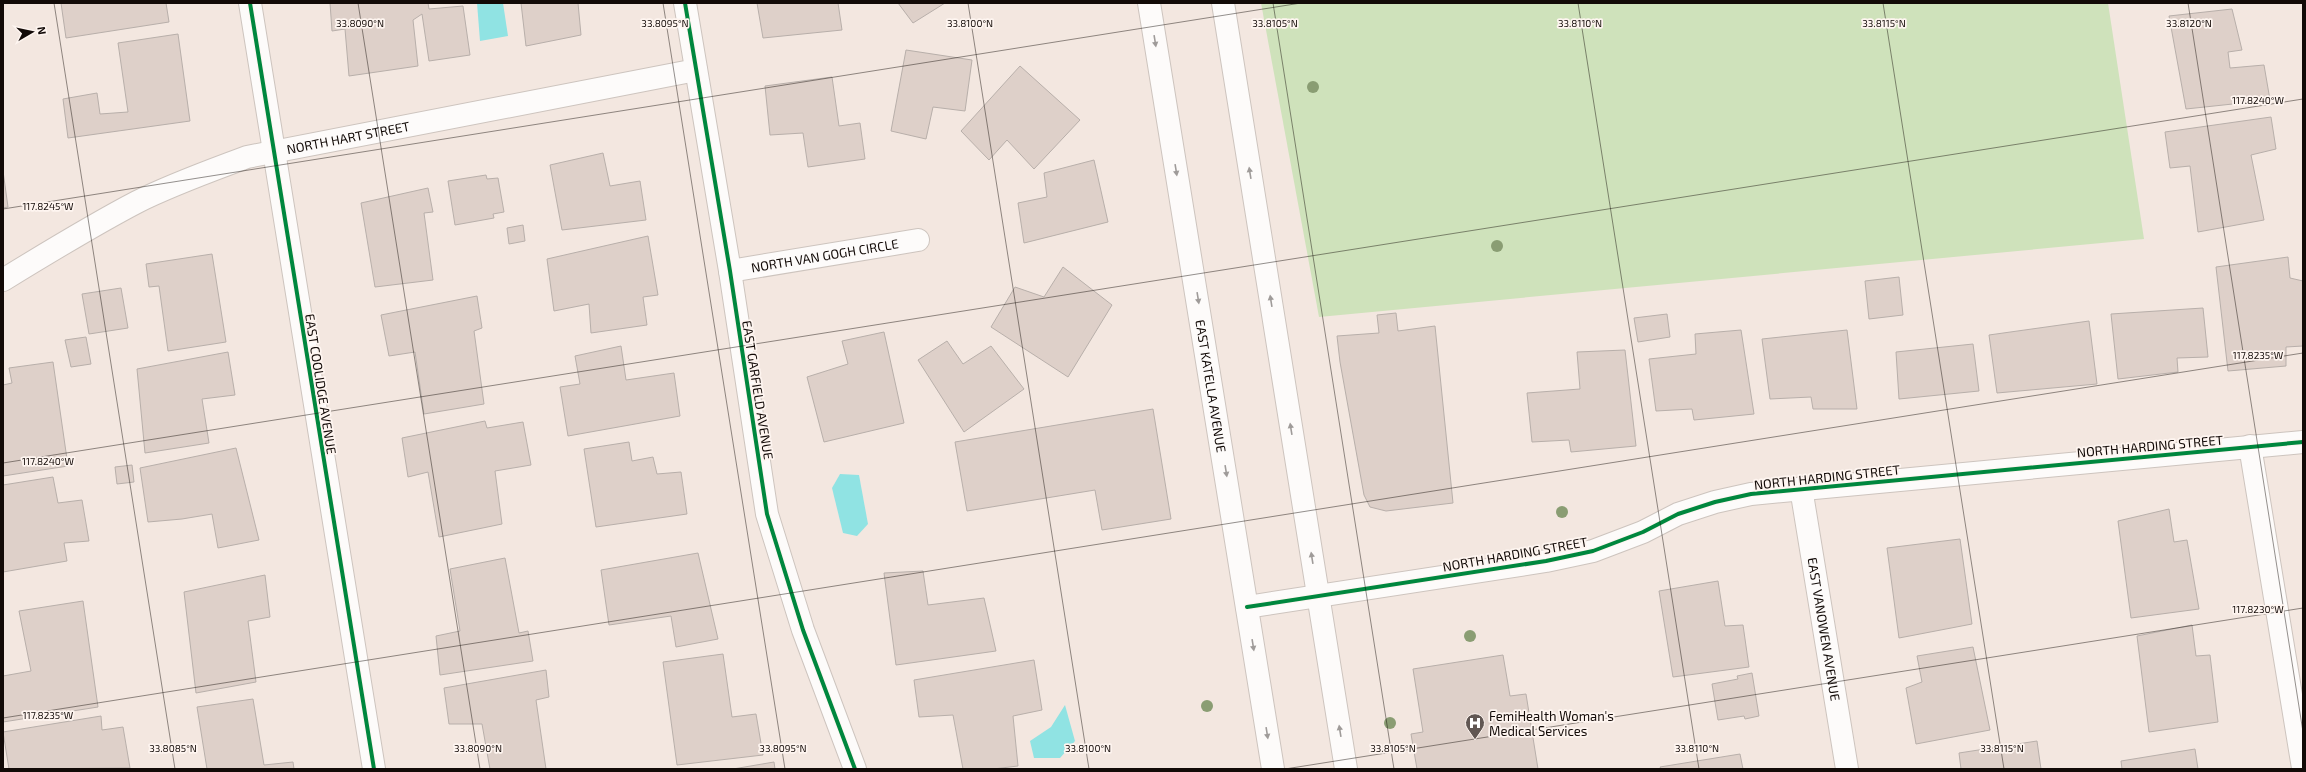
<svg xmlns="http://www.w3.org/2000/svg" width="2306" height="772" font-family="'Exo 2',sans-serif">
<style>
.green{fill:#cfe2bb}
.water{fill:#90e3e3}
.building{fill:#ded0c9;stroke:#b8afaa}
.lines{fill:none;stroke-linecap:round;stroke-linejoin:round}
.minor-casing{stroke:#cdc4be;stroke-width:24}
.primary-casing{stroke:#cdc4be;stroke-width:24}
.minor{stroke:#fdfbfa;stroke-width:22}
.primary{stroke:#fdfbfa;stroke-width:22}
.cycleway-casing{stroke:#fef5f0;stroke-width:6}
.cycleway{stroke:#00873e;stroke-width:4}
.tree{fill:#8a9d73}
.oneway{fill:#9f9b99}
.ticks{fill:none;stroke:#120a07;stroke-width:1;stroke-opacity:0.45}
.labels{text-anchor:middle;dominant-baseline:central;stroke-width:3.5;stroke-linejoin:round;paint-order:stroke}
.street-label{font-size:13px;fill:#120a07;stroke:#fef5f0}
.poi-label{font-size:13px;fill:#120a07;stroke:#fef5f0;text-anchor:start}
.ticks-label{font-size:10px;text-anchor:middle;fill:#120a07;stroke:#fef5f0;stroke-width:3.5;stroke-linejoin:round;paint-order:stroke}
</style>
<rect width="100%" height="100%" fill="#f3e7e0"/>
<path class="green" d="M1261 3H2108L2144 239 1319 317Z"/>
<g class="water">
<path d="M477 3H503L508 36 480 41Z"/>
<path d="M840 474 859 475 868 524 857 536 843 533 832 488Z"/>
<path d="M1065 705 1075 741 1060 758H1034L1030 741 1051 727Z"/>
</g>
<g class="building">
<path d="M61 3H166L169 22 66 38Z"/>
<path d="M330 3H428L429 9 463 6 470 55 429 61 422 14 413 20 418 66 349 76 345 29 332 31Z"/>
<path d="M521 3H578L581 35 526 46Z"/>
<path d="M757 3H838L842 30 763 38Z"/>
<path d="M898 3H945L913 23Z"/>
<path d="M2232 9 2242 50 2228 52 2230 68 2264 65 2270 100 2186 109 2169 16Z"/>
<path d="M178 34 190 121 68 138 63 99 97 93 100 114 128 112 118 43Z"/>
<path d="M906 50 972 60 965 111 933 107 926 139 891 131Z"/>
<path d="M1020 66 1080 120 1034 169 1007 140 989 160 961 131Z"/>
<path d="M832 77 839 126 860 123 865 159 808 167 803 133 770 135 765 86Z"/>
<path d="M2271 117 2276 149 2251 155 2264 220 2198 232 2190 166 2170 168 2165 132Z"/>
<path d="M603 153 610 186 640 181 646 220 562 230 550 165Z"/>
<path d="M1094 160 1108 222 1024 243 1018 203 1047 197 1044 173Z"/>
<path d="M3 171 8 207 3 208Z"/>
<path d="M486 175 487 179 498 178 504 212 493 214 494 218 455 225 448 181Z"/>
<path d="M428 188 433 212 424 213 433 280 375 287 361 203Z"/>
<path d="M523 225 525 241 509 244 507 228Z"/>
<path d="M648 236 658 295 643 297 647 325 591 333 589 304 554 311 547 259Z"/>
<path d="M212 254 226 342 168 351 159 286 149 287 146 264Z"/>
<path d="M2288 257 2290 278 2303 281V346L2286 347V366L2228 371 2216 267Z"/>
<path d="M1063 267 1112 305 1068 377 991 327 1015 287 1044 297Z"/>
<path d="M1899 277 1903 315 1869 319 1865 281Z"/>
<path d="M121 288 128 328 89 334 82 294Z"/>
<path d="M477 296 482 328 474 331 484 404 424 414 415 352 389 356 381 315Z"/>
<path d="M2203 308 2208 357 2177 358 2178 372 2118 379 2111 314Z"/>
<path d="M1396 313 1398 331 1435 326 1453 503 1386 511 1370 507 1364 495 1340 362 1337 336 1379 333 1377 315Z"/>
<path d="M1667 314 1670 337 1638 342 1634 318Z"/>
<path d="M2089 321 2097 384 1997 393 1989 335Z"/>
<path d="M1741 330 1754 414 1694 420 1692 409 1656 411 1649 359 1696 354 1695 334Z"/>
<path d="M1847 330 1857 409H1813L1811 397 1770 399 1762 339Z"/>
<path d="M884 332 904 423 824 442 807 377 848 364 842 341Z"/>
<path d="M86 337 91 364 71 367 65 340Z"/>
<path d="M947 341 963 364 991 346 1024 389 964 432 918 360Z"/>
<path d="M1973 344 1979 391 1899 399 1896 352Z"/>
<path d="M621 346 626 380 674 373 680 416 568 436 560 387 580 384 575 356Z"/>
<path d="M1625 350 1636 446 1571 452 1569 440 1532 442 1527 393 1580 389 1577 352Z"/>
<path d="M228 352 235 395 202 399 209 443 145 453 137 369Z"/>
<path d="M53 362 68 466 3 476V385L12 383 9 368Z"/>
<path d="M1153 409 1171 519 1102 530 1095 490 967 511 955 442Z"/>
<path d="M485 421 487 428 523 422 531 465 495 471 502 524 439 537 428 472 408 477 402 438Z"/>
<path d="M629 442 632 461 653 457 657 474 681 472 687 514 596 527 584 449Z"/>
<path d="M236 448 259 540 218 548 212 514 182 519 148 522 140 468Z"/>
<path d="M132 465 134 482 117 484 115 467Z"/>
<path d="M53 477 58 503 82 500 89 541 64 543 67 561 3 572V485Z"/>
<path d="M2169 509 2174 542 2187 540 2199 609 2131 618 2118 521Z"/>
<path d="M1960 539 1972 624 1899 638 1887 548Z"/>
<path d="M698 553 718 639 676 647 671 616 609 625 601 570Z"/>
<path d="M505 558 519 633 528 631 533 661 440 675 436 636 460 631 450 569Z"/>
<path d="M923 571 928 605 984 598 996 651 896 665 884 573Z"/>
<path d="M265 575 270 617 248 621 256 682 196 693 184 592Z"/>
<path d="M1718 581 1725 626 1743 625 1749 667 1673 677 1659 591Z"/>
<path d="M83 601 98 707 3 722V676L31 671 19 611Z"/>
<path d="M2192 625 2196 656 2210 655 2218 722 2149 732 2137 636Z"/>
<path d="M1973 647 1990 730 1916 744 1906 688 1922 682 1917 656Z"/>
<path d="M723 654 732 717 756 714 763 755 677 765 663 662Z"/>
<path d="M1503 655 1510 696 1526 694 1538 769H1417L1411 734 1423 732 1413 669Z"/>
<path d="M1034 660 1042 710 1013 716 1018 766 993 769H963L953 715 919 717 914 680Z"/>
<path d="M546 670 549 697 536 700 546 769H490L482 724H449L444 688Z"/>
<path d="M1752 673 1759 716 1745 719 1744 716 1718 720 1712 684 1738 679 1737 676Z"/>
<path d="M253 699 264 765 293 762 294 769H207L197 707Z"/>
<path d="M101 716 102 730 123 727 130 768 9 769 3 732Z"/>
<path d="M2037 741 2041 769H1961L1959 753Z"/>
<path d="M2195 749 2198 769H2122L2121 761Z"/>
<path d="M1740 754 1743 769H1661L1660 767Z"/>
<path d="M774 762 775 769H733Z"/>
</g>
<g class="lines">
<defs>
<g id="minor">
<path d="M250 3 374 769"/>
<path d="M685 3 730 271 767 514 803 630 855 769"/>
<path id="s1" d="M730 271 918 240"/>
<path id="s2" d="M3 280C47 253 91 226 137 202 173 184 210 171 247 157L696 70"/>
<path d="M2250 446 2303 768"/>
<path id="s3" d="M1801 488 1847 769"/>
<path d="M1247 607 1546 561 1593 551 1643 532 1678 514 1715 502 1751 494 2303 442"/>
</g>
<g id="primary">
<path id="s4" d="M1149 3 1273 769"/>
<path d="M1223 3 1346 769"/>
</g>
</defs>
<use href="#minor" class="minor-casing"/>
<use href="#primary" class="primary-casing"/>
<use href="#minor" class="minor"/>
<use href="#primary" class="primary"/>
<defs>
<g id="cycleway">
<path d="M250 3 374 769"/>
<path d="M685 3 730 271 767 514 803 630 855 769"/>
<path d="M1247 607 1546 561 1593 551 1643 532 1678 514 1715 502 1751 494 2303 442"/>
</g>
</defs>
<use href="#cycleway" class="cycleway-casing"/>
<use href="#cycleway" class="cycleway"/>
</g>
<g class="tree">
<circle cx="1313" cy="87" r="6"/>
<circle cx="1497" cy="246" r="6"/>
<circle cx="1562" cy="512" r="6"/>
<circle cx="1470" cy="636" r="6"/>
<circle cx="1207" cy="706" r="6"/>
<circle cx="1390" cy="723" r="6"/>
</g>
<defs><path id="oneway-solid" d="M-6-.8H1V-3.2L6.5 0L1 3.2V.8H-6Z"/></defs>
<g class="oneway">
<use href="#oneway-solid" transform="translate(1155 41) rotate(81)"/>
<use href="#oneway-solid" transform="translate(1176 170) rotate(81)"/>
<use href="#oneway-solid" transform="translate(1250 173) rotate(-99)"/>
<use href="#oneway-solid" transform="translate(1198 298) rotate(81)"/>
<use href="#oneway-solid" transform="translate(1271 301) rotate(-99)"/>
<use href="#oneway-solid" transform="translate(1291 429) rotate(-99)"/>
<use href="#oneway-solid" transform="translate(1226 471) rotate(81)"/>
<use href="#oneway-solid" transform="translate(1312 558) rotate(-99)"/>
<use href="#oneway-solid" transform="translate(1253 645) rotate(81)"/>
<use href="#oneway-solid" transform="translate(1340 731) rotate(-99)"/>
<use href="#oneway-solid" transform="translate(1267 733) rotate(81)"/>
</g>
<path class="ticks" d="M54 3 175 769M358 3 480 769M663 3 785 769M968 3 1089 769M1273 3 1394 769M1578 3 1699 769M1883 3 2004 769M2188 3 2303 732M3 209 1301 3M3 463 2303 99M3 718 2303 353M1285 769 2303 608"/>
<defs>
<symbol id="hospital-pin" viewBox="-11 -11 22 30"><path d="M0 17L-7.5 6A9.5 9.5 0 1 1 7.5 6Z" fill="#615753" stroke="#fef5f0"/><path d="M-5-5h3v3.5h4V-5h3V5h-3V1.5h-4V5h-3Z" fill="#fff"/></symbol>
</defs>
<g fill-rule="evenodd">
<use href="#hospital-pin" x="1464" y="712" width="22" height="30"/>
</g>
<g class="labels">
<g class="street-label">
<text stroke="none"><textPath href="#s2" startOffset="377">NORTH HART STREET</textPath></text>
<text stroke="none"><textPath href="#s1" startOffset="96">NORTH VAN GOGH CIRCLE</textPath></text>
<text transform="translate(321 384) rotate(81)">EAST COOLIDGE AVENUE</text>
<text stroke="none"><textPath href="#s4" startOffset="388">EAST KATELLA AVENUE</textPath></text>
<text transform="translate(758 390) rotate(81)">EAST GARFIELD AVENUE</text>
<text transform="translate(2150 446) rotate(-5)">NORTH HARDING STREET</text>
<text transform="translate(1827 477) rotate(-6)">NORTH HARDING STREET</text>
<text transform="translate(1515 554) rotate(-10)">NORTH HARDING STREET</text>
<text stroke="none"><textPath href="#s3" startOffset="143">EAST VANOWEN AVENUE</textPath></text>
</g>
<g class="poi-label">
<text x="1489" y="716">FemiHealth Woman's<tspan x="1489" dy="15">Medical Services</tspan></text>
</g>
</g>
<g class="ticks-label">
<text x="360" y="27">33.8090°N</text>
<text x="665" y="27">33.8095°N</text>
<text x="970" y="27">33.8100°N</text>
<text x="1275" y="27">33.8105°N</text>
<text x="1580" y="27">33.8110°N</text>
<text x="1884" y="27">33.8115°N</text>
<text x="2189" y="27">33.8120°N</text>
<text x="2258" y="104">117.8240°W</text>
<text x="48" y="210">117.8245°W</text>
<text x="2258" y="359">117.8235°W</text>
<text x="48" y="465">117.8240°W</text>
<text x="2258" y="613">117.8230°W</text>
<text x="48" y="719">117.8235°W</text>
<text x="173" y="752">33.8085°N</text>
<text x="478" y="752">33.8090°N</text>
<text x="783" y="752">33.8095°N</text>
<text x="1088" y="752">33.8100°N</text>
<text x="1393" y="752">33.8105°N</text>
<text x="1697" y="752">33.8110°N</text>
<text x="2002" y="752">33.8115°N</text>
</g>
<rect width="2306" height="772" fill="none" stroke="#120a07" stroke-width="8"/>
<g transform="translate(32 32) rotate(81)" stroke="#fef5f0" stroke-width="3" paint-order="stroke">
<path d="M0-3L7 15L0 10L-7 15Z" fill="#120a07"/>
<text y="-6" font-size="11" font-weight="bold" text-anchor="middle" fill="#120a07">N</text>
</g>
</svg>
